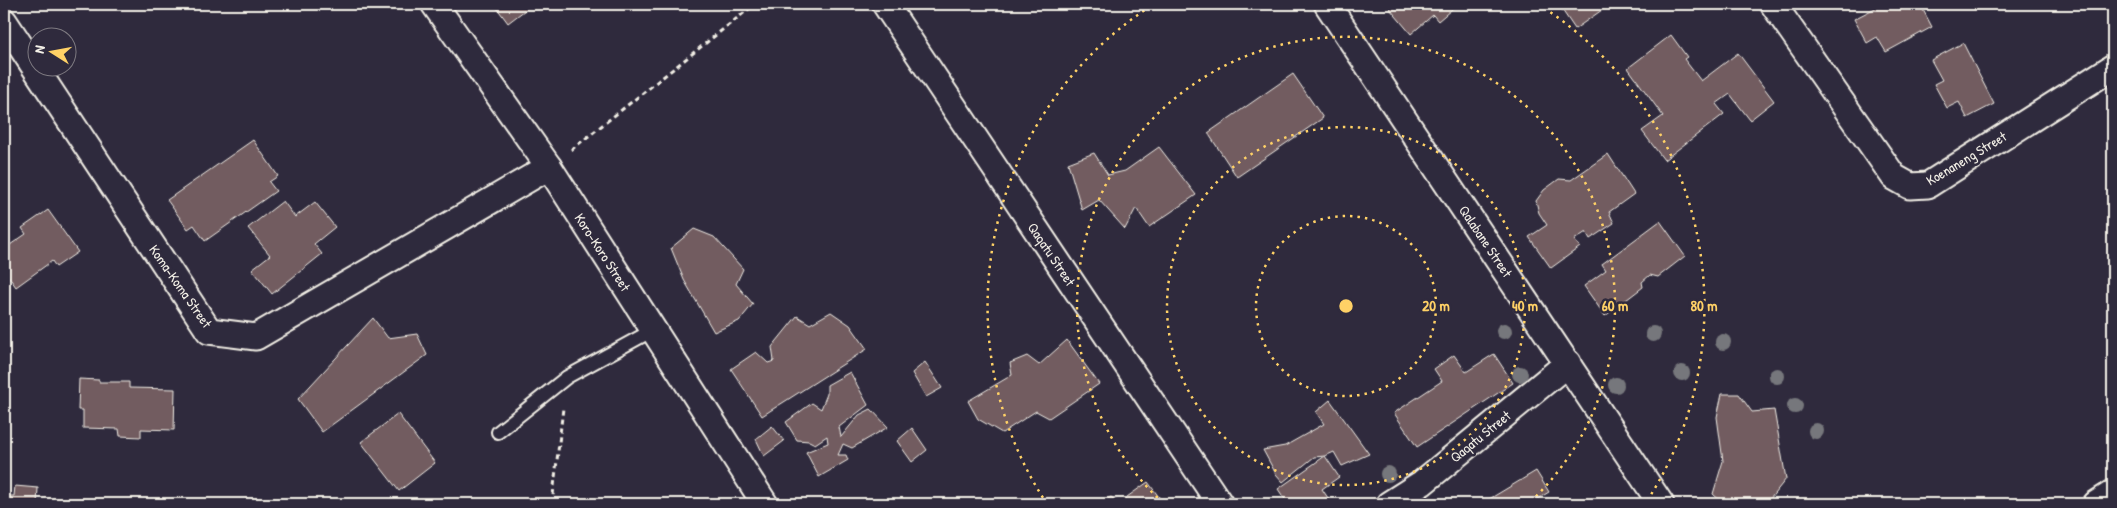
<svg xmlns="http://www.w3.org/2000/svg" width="2117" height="508" font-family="'Patrick Hand',sans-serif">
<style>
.building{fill:#725b61;stroke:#f4f1e8}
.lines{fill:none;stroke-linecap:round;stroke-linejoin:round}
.lane-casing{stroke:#f4f1e8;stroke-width:16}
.street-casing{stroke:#f4f1e8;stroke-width:29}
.path{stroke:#f4f1e8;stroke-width:3;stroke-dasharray:5 4;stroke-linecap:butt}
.lane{stroke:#2f2a3d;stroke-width:12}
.street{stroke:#2f2a3d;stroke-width:25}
.tree{fill:#76777b}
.ring{fill:none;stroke:#ffd166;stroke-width:2.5;stroke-dasharray:2.5 5}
.labels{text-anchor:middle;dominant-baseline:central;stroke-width:5;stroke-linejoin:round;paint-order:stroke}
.street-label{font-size:14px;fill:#f4f1e8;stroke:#2f2a3d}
.centre{fill:#ffd166;stroke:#2f2a3d;stroke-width:2.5}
.ring-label{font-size:15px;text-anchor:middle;font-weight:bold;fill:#ffd166;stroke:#2f2a3d;stroke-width:5;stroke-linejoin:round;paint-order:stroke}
</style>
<rect width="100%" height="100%" fill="#2f2a3d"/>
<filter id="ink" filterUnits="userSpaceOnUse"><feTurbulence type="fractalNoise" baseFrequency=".02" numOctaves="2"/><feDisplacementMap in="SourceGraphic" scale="10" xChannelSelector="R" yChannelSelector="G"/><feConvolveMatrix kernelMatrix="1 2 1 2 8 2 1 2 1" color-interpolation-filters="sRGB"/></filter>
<g filter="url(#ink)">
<g class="building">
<path d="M494 4H526L529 7 508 23Z"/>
<path d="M1396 4H1458L1438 21 1433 15 1411 34 1390 9Z"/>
<path d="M1558 4H1608L1609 5 1575 29Z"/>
<path d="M1883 4H1920L1932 27 1886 52 1877 37 1867 43 1854 19Z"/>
<path d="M1671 35 1687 57 1684 59 1701 81 1738 53 1774 101 1750 120 1730 94 1716 104 1724 114 1664 160 1642 131 1663 116 1628 68Z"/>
<path d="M1963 43 1994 104 1967 118 1959 102 1947 108 1934 84 1942 80 1931 60Z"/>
<path d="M1293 74 1323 118 1237 177 1208 133Z"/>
<path d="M253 140 278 176 269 182 276 191 205 241 194 225 188 229 167 200Z"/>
<path d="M1159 147 1196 195 1149 227 1136 208 1125 229 1099 200 1082 210 1068 163 1094 153 1108 175 1125 171Z"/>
<path d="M1608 154 1634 194 1609 212 1614 223 1590 239 1586 232 1574 240 1580 247 1551 268 1529 237 1547 225 1539 213 1536 201 1544 190 1559 179 1571 180Z"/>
<path d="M283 201 295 217 315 202 335 227 314 244 322 254 272 294 252 269 270 255 248 228Z"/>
<path d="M48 210 78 252 56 267 52 261 16 287 4 270V249L26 234 22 228Z"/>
<path d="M1660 221 1685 256 1658 277 1650 275 1642 282 1643 287 1605 316 1584 286 1606 270 1602 264Z"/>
<path d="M694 229 714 237 743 269 736 284 753 304 739 321 714 332 684 280 671 248Z"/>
<path d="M831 312 850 325 867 349 762 416 731 369 756 352 768 363 774 361 772 347 797 316 810 324Z"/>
<path d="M373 318 388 338 417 334 427 355 322 432 298 399Z"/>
<path d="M1067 340 1099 384 1049 418 1036 411 1002 433 978 419 968 401 1012 375 1010 363 1027 356 1039 365Z"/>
<path d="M1494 354 1513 383 1417 447 1394 413 1442 381 1434 369 1454 355 1466 372Z"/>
<path d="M925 362 942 388 926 397 912 373Z"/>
<path d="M850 372 868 405 839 427 841 437 859 415 871 409 888 427 852 448 843 444 838 455H846L848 460 819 477 806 452 828 443 827 436 815 444 809 441 797 440 786 422 812 403 821 409 827 394V385Z"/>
<path d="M79 379 99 380V382H129V388L175 389 174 430 141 429V437L120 436 119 429 83 428V410H78Z"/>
<path d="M1722 394H1739L1752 412 1774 410 1786 479 1766 504H1724L1713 494 1723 461 1717 417Z"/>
<path d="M1330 400 1369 454 1342 466 1334 452 1325 456 1314 457 1283 482 1276 474 1263 450 1285 446 1324 424 1316 412Z"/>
<path d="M398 414 435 463 399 491 361 442Z"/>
<path d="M772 426 784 441 764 456 756 439Z"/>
<path d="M912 428 927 450 912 462 897 441Z"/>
<path d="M1325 456 1339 477 1322 489 1330 501 1324 504H1288L1278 489Z"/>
<path d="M1536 471 1549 492 1529 504H1481Z"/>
<path d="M1148 482 1164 504H1120L1127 497Z"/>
<path d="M15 486 38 488 37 504H4V496H14Z"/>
<path d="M1111 497 1120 504H1097H1100Z"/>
</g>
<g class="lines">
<defs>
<path id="lane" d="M498 432 567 377 653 330"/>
<g id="street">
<path d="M434 4 549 167 765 504"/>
<path d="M885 4 1220 504"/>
<path d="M1327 4 1661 504"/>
<path d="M1773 4 1894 177 1910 186 1928 185 2113 67"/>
<path d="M4 21 209 331 256 337 549 167"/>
<path d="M1389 504 1422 483 1568 363"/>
<path d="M2096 504 2113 493"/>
</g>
</defs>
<use href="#lane" class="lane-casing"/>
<use href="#street" class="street-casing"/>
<g class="path">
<path d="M571 150 755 4"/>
<path d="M552 504 563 408"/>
</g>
<use href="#lane" class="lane"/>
<use href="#street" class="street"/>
</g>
<g class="tree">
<circle cx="1504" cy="331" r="8"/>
<circle cx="1653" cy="334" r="8"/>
<circle cx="1723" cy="342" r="8"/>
<circle cx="1682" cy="373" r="8"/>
<circle cx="1520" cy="374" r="8"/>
<circle cx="1777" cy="376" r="8"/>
<circle cx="1616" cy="385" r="8"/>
<circle cx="1795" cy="406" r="8"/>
<circle cx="1816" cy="431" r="8"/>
<circle cx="1388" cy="474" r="8"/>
</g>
</g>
<g class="ring">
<circle cx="1346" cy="306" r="90"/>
<circle cx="1346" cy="306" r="179"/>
<path d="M1163 503A269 269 0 1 1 1529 503"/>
<path d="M1047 504A358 358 0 0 1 1154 4M1538 4A358 358 0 0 1 1645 504"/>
</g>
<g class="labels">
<g class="street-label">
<text transform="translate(1966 158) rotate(-31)">Koenaneng Street</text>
<text transform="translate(1486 241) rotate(56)">Qalabane Street</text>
<text transform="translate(603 252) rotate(57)">Koro-Koro Street</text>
<text transform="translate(1052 254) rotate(56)">Qaqatu Street</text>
<text transform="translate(181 286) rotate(55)">Koma-Koma Street</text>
<text transform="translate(1480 436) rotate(-39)">Qaqatu Street</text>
</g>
</g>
<circle cx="1346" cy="306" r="8" class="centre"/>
<g class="ring-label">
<text x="1436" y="311">20 m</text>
<text x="1525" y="311">40 m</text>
<text x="1615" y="311">60 m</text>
<text x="1704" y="311">80 m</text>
</g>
<rect width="2117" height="508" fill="none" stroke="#2f2a3d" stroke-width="20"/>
<rect x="10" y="10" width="2097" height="488" fill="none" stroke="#f4f1e8" stroke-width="2" filter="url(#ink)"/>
<g transform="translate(52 52) rotate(281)"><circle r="24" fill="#2f2a3d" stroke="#7e7a81"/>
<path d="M0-4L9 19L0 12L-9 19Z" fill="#ffd166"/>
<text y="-8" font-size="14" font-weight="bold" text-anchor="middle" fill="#f4f1e8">N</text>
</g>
</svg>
